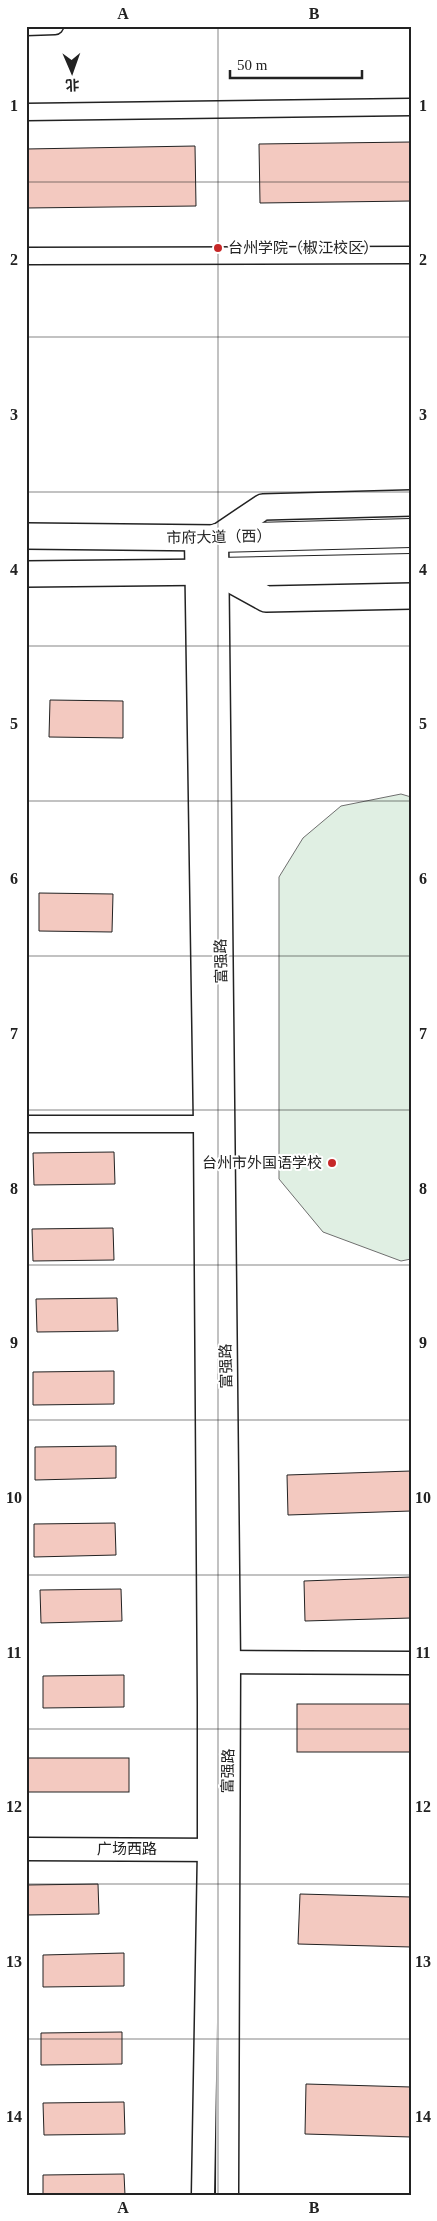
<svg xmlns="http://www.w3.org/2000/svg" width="437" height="2221" font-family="'Times New Roman','Noto Sans SC',serif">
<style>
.green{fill:#e0efe3;stroke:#6f6f6f}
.building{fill:#f3c9c0;stroke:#222}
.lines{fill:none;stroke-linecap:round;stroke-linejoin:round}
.street-casing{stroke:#222;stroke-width:19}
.secondary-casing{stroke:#222;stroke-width:25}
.primary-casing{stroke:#222;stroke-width:28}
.highway-casing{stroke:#222;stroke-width:30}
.street{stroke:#fff;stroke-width:16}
.secondary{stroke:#fff;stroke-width:22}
.primary{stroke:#fff;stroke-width:25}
.highway{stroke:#fff;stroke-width:28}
.grid{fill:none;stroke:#222;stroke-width:1;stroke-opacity:0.55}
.poi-dot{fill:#c62828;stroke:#fff;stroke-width:2}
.labels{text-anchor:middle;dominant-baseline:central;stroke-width:4;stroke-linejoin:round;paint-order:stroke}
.poi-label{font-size:15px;fill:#222;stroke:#fff;text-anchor:start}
.street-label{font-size:15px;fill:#222;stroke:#fff}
.neatline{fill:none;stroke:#222;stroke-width:2}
.grid-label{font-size:16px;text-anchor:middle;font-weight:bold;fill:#222}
</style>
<rect width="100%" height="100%" fill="#fff"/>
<path class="green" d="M401 794 411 797V1259L401 1261 323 1232 279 1179V877L303 838 341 806Z"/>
<g class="building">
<path d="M411 142V201L260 203 259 144Z"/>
<path d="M195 146 196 206 26 208V149Z"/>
<path d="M50 700 123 701V738L49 737Z"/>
<path d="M39 893 113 894 112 932 39 931Z"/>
<path d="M114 1152 115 1184 34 1185 33 1153Z"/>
<path d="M113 1228 114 1260 33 1261 32 1229Z"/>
<path d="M117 1298 118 1331 37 1332 36 1299Z"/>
<path d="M114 1371V1404L33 1405V1372Z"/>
<path d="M116 1446V1478L35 1480V1447Z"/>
<path d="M411 1471V1511L288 1515 287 1475Z"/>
<path d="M115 1523 116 1555 34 1557V1524Z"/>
<path d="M411 1577V1618L305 1621 304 1581Z"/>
<path d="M121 1589 122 1621 41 1623 40 1590Z"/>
<path d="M124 1675V1707L43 1708V1676Z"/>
<rect x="297" y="1704" width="114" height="48"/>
<rect x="26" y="1758" width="103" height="34"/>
<path d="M98 1884 99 1914 26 1915V1885Z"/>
<path d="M300 1894 411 1897V1947L298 1944Z"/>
<path d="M124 1953V1986L43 1987V1955Z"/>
<path d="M122 2032V2064L41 2065V2033Z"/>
<path d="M306 2084 411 2087V2137L305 2134Z"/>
<path d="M124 2102 125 2134 44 2135 43 2103Z"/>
<path d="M124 2174 125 2195H43V2175Z"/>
</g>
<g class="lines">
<defs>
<g id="street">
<path d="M26 27 55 26"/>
<path d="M26 112 411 107"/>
<path d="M26 256 411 255"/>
<path d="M26 1124H205"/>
</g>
<g id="secondary">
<path d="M196 538 205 1124 209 1703V1850L203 2195"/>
<path d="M217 538 229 1663 227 2195"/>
<path d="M215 1662 411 1663"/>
<path d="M26 1849 223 1850"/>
</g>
<g id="primary">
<path d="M26 536 217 538 263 507 411 503"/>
<path d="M26 574 217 572 266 599 411 596"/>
</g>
<g id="highway">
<path d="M217 538 411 533"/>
<path d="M217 572 411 568"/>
</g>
</defs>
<use href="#street" class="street-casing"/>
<use href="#secondary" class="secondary-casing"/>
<use href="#primary" class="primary-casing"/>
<use href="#highway" class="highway-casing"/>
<use href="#street" class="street"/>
<use href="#secondary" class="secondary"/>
<use href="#primary" class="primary"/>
<use href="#highway" class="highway"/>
</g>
<path class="grid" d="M218 26V2195M26 182H411M26 337H411M26 492H411M26 646H411M26 801H411M26 956H411M26 1110H411M26 1265H411M26 1420H411M26 1575H411M26 1729H411M26 1884H411M26 2039H411"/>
<g class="poi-dot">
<circle cx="218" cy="248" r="5"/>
<circle cx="332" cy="1163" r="5"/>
</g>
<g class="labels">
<g class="poi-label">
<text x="228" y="248">台州学院（椒江校区）</text>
<text x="322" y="1163" text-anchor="end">台州市外国语学校</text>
</g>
<g class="street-label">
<text transform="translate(219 537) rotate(-1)">市府大道（西）</text>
<text transform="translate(221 961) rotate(-91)">富强路</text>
<text transform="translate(226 1366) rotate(-91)">富强路</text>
<text transform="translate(228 1771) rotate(-89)">富强路</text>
<text x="127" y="1849">广场西路</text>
</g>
</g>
<rect width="437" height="2221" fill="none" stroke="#ffffff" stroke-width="55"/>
<g transform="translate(72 72) rotate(178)" stroke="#ffffff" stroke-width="4" paint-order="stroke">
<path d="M0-4L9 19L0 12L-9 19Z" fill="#222222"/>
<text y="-8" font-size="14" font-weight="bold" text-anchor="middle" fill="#222222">北</text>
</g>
<path d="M230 70v8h132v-8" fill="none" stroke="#222222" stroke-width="2.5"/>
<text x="237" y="70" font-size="15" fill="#222222" stroke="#ffffff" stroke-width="4" paint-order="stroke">50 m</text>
<rect x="28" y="28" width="382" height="2166" class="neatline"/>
<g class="grid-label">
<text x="123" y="19">A</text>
<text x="314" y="19">B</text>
<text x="14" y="111">1</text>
<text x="423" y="111">1</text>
<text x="14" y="265">2</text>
<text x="423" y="265">2</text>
<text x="14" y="420">3</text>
<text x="423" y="420">3</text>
<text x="14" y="575">4</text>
<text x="423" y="575">4</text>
<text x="14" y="729">5</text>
<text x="423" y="729">5</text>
<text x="14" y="884">6</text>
<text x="423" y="884">6</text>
<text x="14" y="1039">7</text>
<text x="423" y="1039">7</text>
<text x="14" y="1194">8</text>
<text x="423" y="1194">8</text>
<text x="14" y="1348">9</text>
<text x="423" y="1348">9</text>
<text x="14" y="1503">10</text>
<text x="423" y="1503">10</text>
<text x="14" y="1658">11</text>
<text x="423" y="1658">11</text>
<text x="14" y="1812">12</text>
<text x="423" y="1812">12</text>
<text x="14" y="1967">13</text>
<text x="423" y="1967">13</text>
<text x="14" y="2122">14</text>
<text x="423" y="2122">14</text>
<text x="123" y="2213">A</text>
<text x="314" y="2213">B</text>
</g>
</svg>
